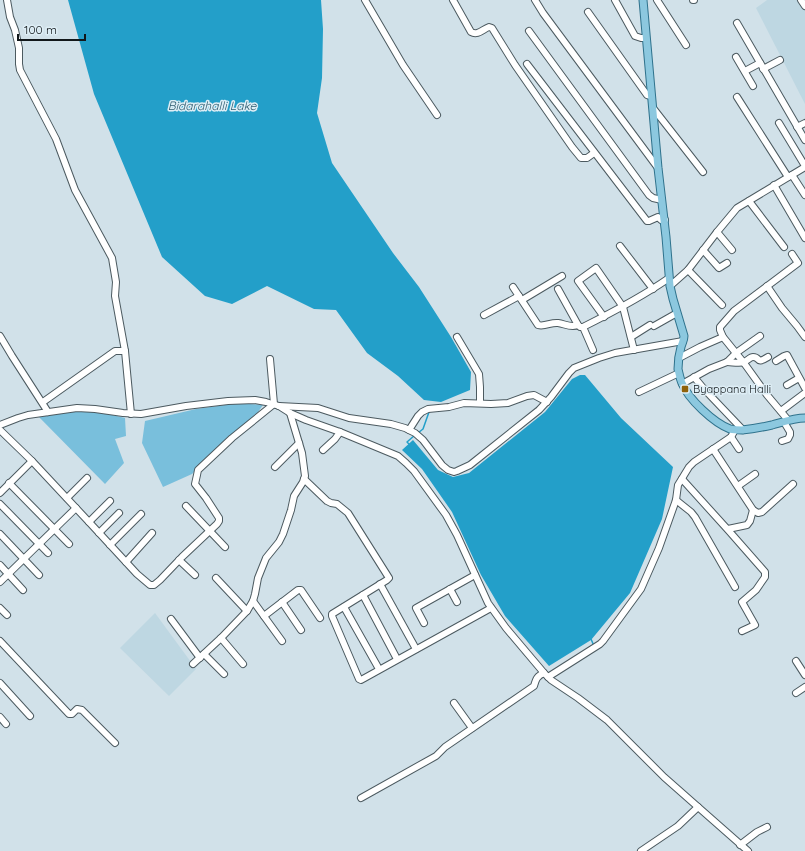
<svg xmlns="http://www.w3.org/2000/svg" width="805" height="851" font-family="Quicksand,sans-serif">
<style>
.built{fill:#bed7e2}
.green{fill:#79bfdc}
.water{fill:#239fc9}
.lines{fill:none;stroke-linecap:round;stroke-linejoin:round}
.stream{stroke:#239fc9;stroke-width:1.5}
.minor-casing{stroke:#4c5a60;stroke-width:8}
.major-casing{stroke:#2f728c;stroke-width:9}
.minor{stroke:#fff;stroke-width:6}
.major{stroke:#8cc8df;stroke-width:7}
.poi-dot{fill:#8f620b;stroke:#deeef6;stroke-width:1.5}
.labels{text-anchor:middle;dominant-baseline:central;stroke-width:3;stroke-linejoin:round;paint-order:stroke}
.poi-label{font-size:11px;fill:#11171a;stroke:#deeef6;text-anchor:start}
.water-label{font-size:12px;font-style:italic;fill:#2e5c6f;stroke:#deeef6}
</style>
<rect width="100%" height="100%" fill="#d1e1e9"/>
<g class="built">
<path d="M767 0H805V104L756 8Z"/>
<path d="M155 613 196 669 169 696 120 648Z"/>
</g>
<g class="green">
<path d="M239 403 263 405 258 412 216 450 192 474 163 487 142 443 145 421 196 409Z"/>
<path d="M72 411 100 412 125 418 126 436 115 439 124 463 105 484 38 416Z"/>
</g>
<g class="water">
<path d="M68 0H321L323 29 322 78 317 113 332 163 393 253 419 287 451 337 471 372 470 390 441 402 424 400 398 376 367 353 336 310 314 309 267 286 232 304 205 296 162 257 94 94Z"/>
<path d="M580 375H585L621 418 673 467 662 519 630 593 591 640 549 666 505 616 481 575 452 512 422 469 402 450 413 440 438 470 453 477 469 473 545 412 572 379Z"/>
</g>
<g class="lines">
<g class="stream">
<path d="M418 433 423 429 429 412"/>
<path d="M410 445 407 442 415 435"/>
<path d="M591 639 594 646"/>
</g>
<defs>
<g id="minor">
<path d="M7 0 10 17 15 30 19 48V64L20 70 56 139 75 190 112 258 116 282 115 296 125 351 131 414"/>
<path d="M365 0 403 65 437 115"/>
<path d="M453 0 471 32C478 36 483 29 489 27L492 28 515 65 572 147 581 158H587L594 153"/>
<path d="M535 0 543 13 658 168"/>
<path d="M615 0 635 36 641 38H646"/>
<path d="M657 0 686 45"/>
<path d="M693 0H694"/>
<path d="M801 0 805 6"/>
<path d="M588 12 647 95 651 96"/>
<path d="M737 23 805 140"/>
<path d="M529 31 649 195 653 198 662 200"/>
<path d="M736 57 753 86"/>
<path d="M527 64 647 221H649L658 217 661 220H665"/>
<path d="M763 69 780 60"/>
<path d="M745 71 760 63"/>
<path d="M737 97 788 177"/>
<path d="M653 108 703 172"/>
<path d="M779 123 805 166"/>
<path d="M797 127 805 123"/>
<path d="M792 175 805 195"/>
<path d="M774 185 805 238"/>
<path d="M749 201 784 247"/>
<path d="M717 232 732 250"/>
<path d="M620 246 653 289"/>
<path d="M703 250 719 268 727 263"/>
<path d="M688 270 722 305"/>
<path d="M670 286 688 270 717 232 737 208 805 167"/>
<path d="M767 286 782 308 797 326 805 337"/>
<path d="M513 287 538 325C545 327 551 322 558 323 565 324 571 328 578 325"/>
<path d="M558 289 578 325 580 327H583C613 312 642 297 669 278"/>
<path d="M522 300 562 276"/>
<path d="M484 315 519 296"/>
<path d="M604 317 578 281 596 268 623 307 634 350"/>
<path d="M654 326 677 313"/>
<path d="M583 327 593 350"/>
<path d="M0 336 12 356 48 412"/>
<path d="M457 337 479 374 480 387V403"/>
<path d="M631 337 650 325"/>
<path d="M679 358 700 347 723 337"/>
<path d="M776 361 784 356 787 355 805 388"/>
<path d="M727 362C732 362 740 364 744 362 747 361 750 357 753 357 761 357 755 365 768 357"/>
<path d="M694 377 704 389 743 430"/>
<path d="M682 384 709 369 727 362 736 353 760 336"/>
<path d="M787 385 799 378"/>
<path d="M639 392 679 373"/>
<path d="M43 402 115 351H125"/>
<path d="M279 406 318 408 349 418 391 424 405 428 415 433 423 440 442 465 448 470 454 472 457 471 470 465 539 410 551 397 569 373 574 368 599 358 615 353 683 341"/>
<path d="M781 411 805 393"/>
<path d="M788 420 767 395 744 363 723 337 720 330V327L734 311 798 263 792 254"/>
<path d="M0 425 18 418 28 415 77 408 95 409 123 413 141 414 186 406 228 401 255 400 266 402 279 406 290 413 306 420 340 432 398 456 406 463 414 471 446 515 457 535 488 603 506 628 544 673 551 680 578 698 607 720 664 777 698 807 748 851"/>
<path d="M0 430 32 461 89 522 137 574 150 585H154L160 580 182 557 217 524 219 521V518L206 498 195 484 197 475 198 470 232 438 274 404 270 359"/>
<path d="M409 430 418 416 422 412 428 409 449 407 464 403 491 404 508 403 527 396 534 395 547 402"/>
<path d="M731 437 739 449"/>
<path d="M782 441 788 439 790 435V432L784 422"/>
<path d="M713 449 753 510 750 521 747 525 728 529"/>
<path d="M323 450 335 439 340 432"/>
<path d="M275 467 299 443"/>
<path d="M304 479 327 501 331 503 337 504 348 513 389 578 387 580 332 614V616L359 679 361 680 491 608"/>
<path d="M682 479 729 531 765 572V577L756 590 742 602 755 625 742 631"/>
<path d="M9 483 69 544"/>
<path d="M738 486 755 474"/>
<path d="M0 493 32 461"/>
<path d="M67 498 87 478"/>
<path d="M676 500 691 512 695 517 735 587"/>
<path d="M0 504 48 553"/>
<path d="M186 506 225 547"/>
<path d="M753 510 758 513 762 512 793 484"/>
<path d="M89 522 110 501"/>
<path d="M99 533 119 513"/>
<path d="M0 534 39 575"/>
<path d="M110 545 141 514"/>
<path d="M179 560 195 575"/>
<path d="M126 562 152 533"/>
<path d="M0 565 23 590"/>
<path d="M216 578 247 611"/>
<path d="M0 582 76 508"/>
<path d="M380 584 416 649"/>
<path d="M450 589 457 602"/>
<path d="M363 595 397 659"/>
<path d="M253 601 282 641"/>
<path d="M282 602 301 630"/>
<path d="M344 607 379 669"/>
<path d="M0 608 7 615"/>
<path d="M264 616 298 590H301L320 618"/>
<path d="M171 619 200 658"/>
<path d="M424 623 416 608 475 575"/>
<path d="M221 638 243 664"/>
<path d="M0 641 69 714H72L77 709 82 710 115 743"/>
<path d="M204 654 224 674"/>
<path d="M796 661 805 675"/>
<path d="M193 664 221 638 247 611 253 601 255 594 258 578 266 558 279 542 283 534 291 510 294 496 303 482 305 476 302 453 290 413"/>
<path d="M548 677 600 644 603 641 641 589 659 548 676 500 678 485 689 467 694 462 731 437 735 430"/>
<path d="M0 683 30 716"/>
<path d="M796 693 805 687"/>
<path d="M454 703 472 728"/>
<path d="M0 717 6 724"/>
<path d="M361 798 436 756 445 747 534 686C536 679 537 676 544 673"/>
<path d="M740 845 757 832 767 827"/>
<path d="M641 851 678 826 698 807"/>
</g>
<path id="major" d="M643 0 658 168 666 237 670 286 673 299 684 336C684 340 682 343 681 347 679 354 678 361 678 369 679 373 680 379 682 383 688 399 714 423 730 429 734 430 738 430 742 430 752 429 763 427 772 425 783 422 794 418 805 418"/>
</defs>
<use href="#minor" class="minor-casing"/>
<use href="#major" class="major-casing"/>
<use href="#minor" class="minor"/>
<use href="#major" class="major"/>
</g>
<rect class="poi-dot" x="681" y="385" width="8" height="8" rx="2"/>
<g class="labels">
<g class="poi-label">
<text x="693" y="389">Byappana Halli</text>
</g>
<g class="water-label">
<text x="212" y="105">Bidarahalli Lake</text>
</g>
</g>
<path d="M18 34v6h67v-6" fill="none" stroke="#11171a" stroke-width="2"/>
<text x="24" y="34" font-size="12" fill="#11171a" stroke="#deeef6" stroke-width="3" paint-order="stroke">100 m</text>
</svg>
